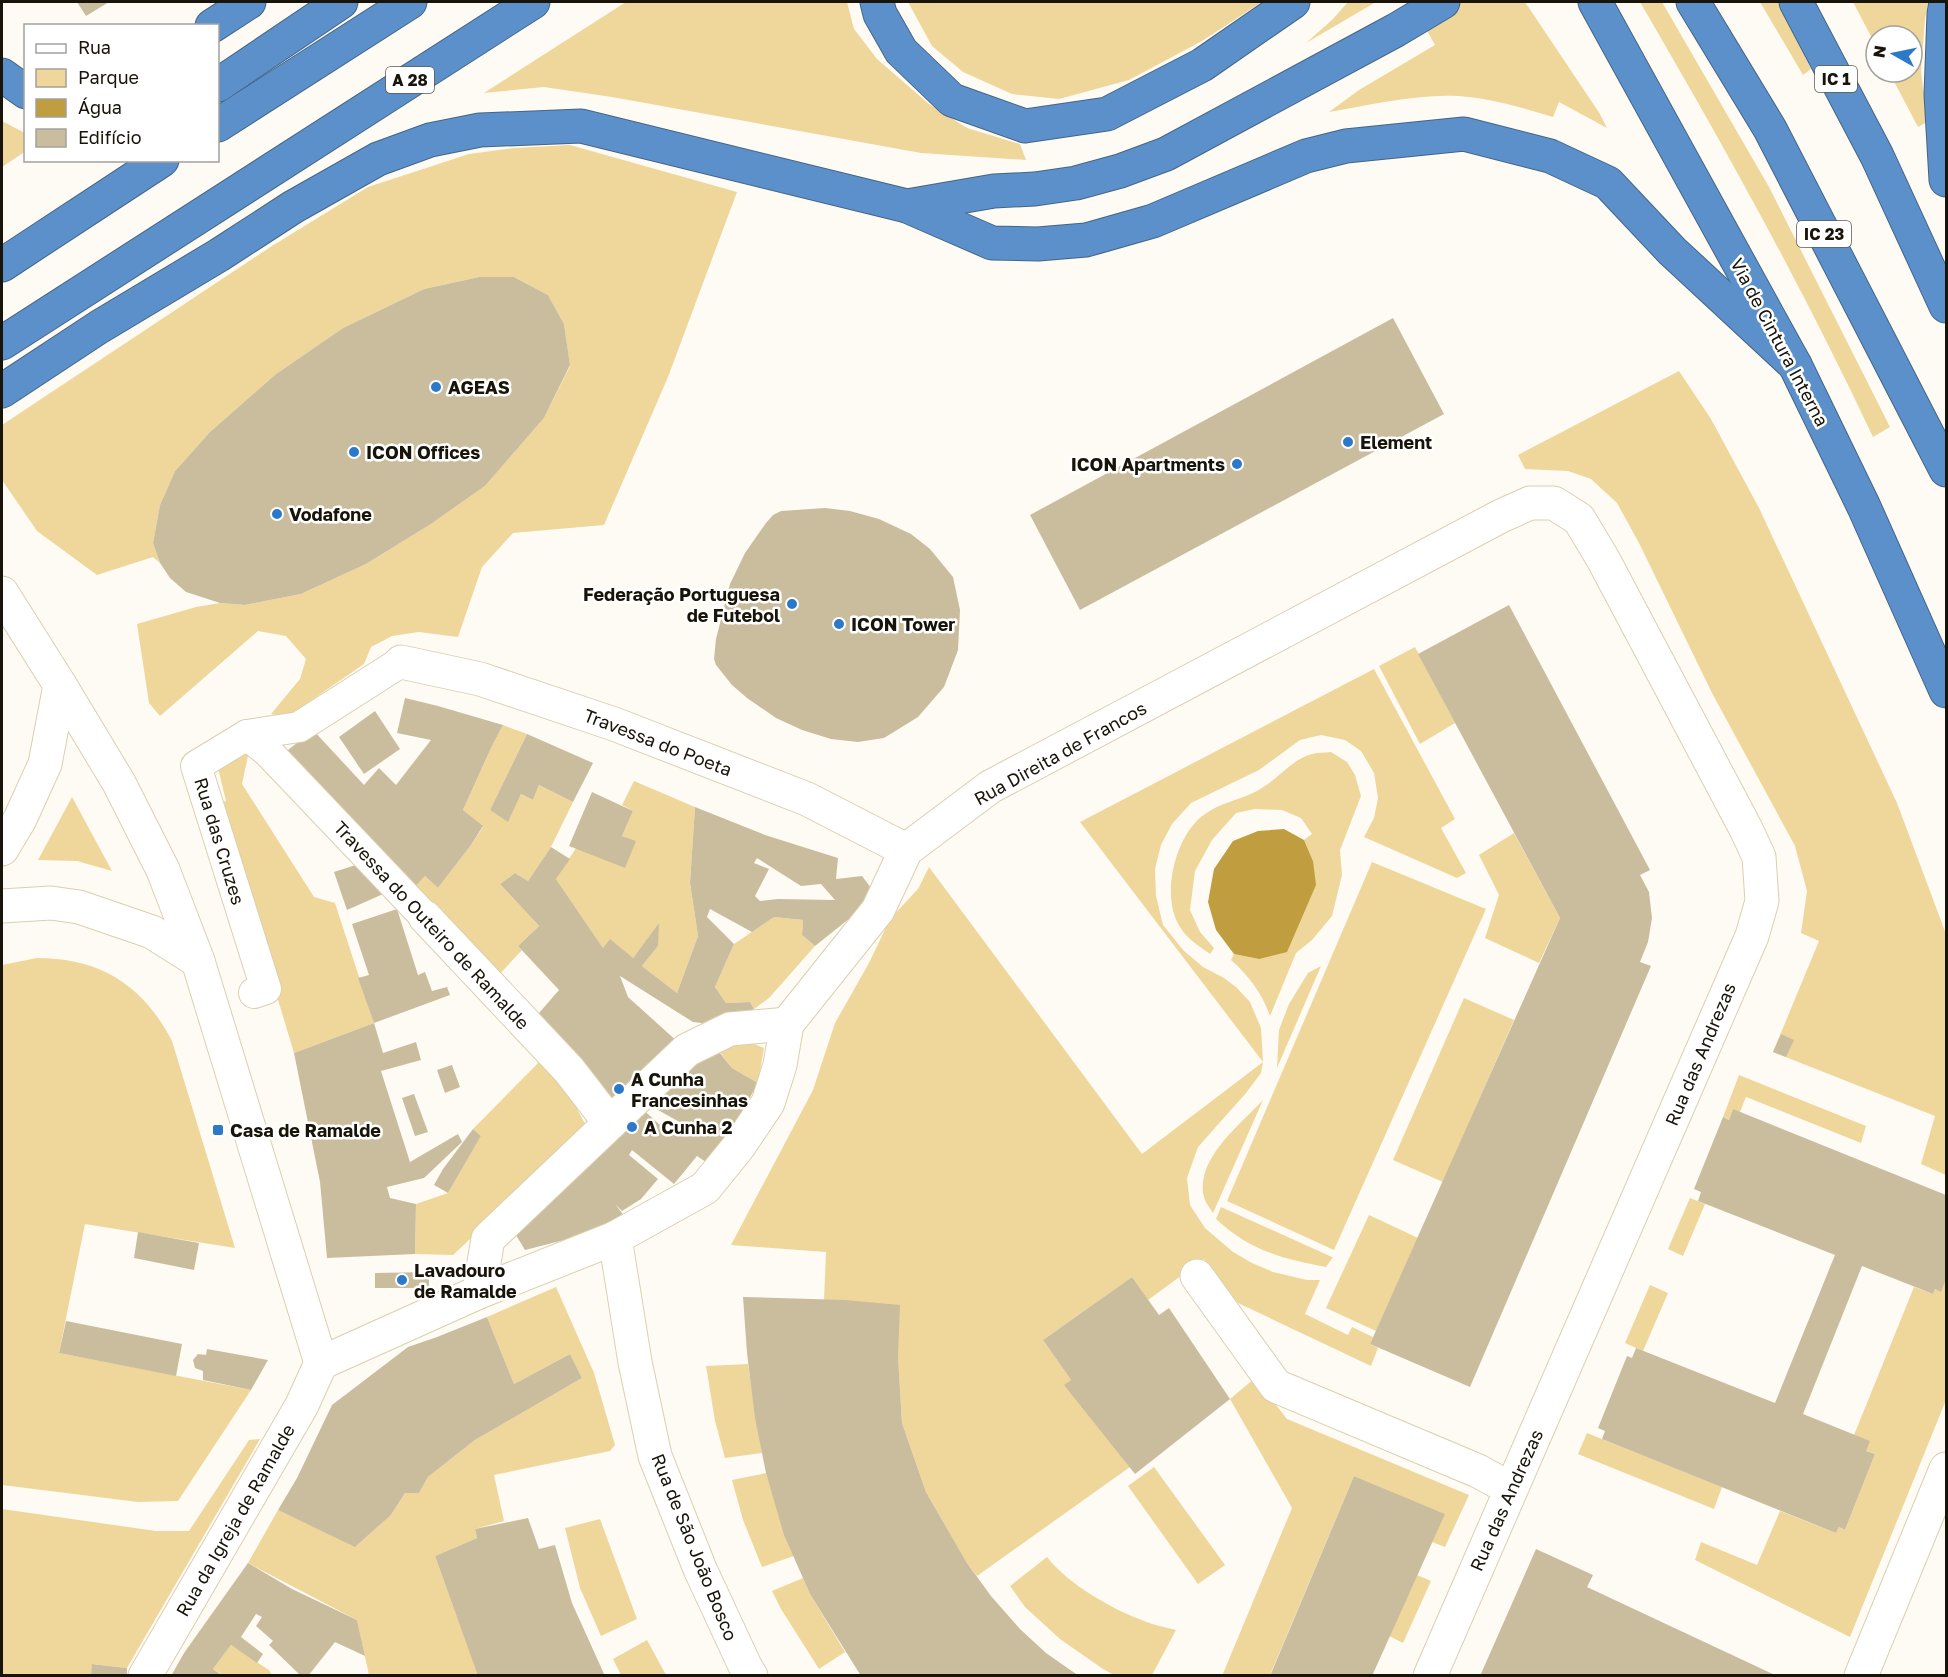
<svg xmlns="http://www.w3.org/2000/svg" width="1948" height="1677" font-family="'Golos Text',sans-serif">
<style>
.green{fill:#efd79b}
.water{fill:#c09d3f}
.building{fill:#cabd9e;fill-rule:evenodd}
.lines{fill:none;stroke-linecap:round;stroke-linejoin:round}
.pedestrian-casing{stroke:#dbcfaf;stroke-width:32}
.minor-casing{stroke:#dbcfaf;stroke-width:35}
.tertiary-casing{stroke:#dbcfaf;stroke-width:35}
.secondary-casing{stroke:#dbcfaf;stroke-width:35}
.motorway-casing{stroke:#446586;stroke-width:35}
.pedestrian{stroke:#fff;stroke-width:30}
.minor{stroke:#fff;stroke-width:33}
.tertiary{stroke:#fff;stroke-width:33}
.secondary{stroke:#fff;stroke-width:33}
.motorway{stroke:#5c90ca;stroke-width:33}
.poi-dot{fill:#2c79c9;stroke:#fff;stroke-width:2}
.labels{text-anchor:middle;dominant-baseline:central;stroke-width:5;stroke-linejoin:round;paint-order:stroke}
.shield{fill:#fff;stroke:#5d5a53;stroke-width:1.5}
.shield-label{font-size:16px;font-weight:bold;fill:#181409}
.street-label{font-size:18px;fill:#181409;stroke:#fff}
.poi-label{font-size:18px;font-weight:bold;fill:#181409;stroke:#fff;text-anchor:start}
</style>
<rect width="100%" height="100%" fill="#fefbf5"/>
<g class="green">
<path d="M626 2H847L854 29 877 59 929 104 967 128 1020 144 1026 160 921 153 612 97 544 87 484 93Z"/>
<path d="M908 2H1262L1202 41 1129 80 1059 99 1012 94 963 72 932 46Z"/>
<path d="M1348 2H1376L1306 43 1332 20Z"/>
<path d="M1411 2H1525L1600 114 1607 128 1559 102 1553 117C1523 108 1490 98 1458 96 1415 94 1371 105 1329 112L1359 90 1435 45Z"/>
<path d="M1640 2H1662L1769 187 1890 427 1873 437C1803 288 1723 144 1640 2Z"/>
<path d="M1760 2H1778L1811 69 1803 75Z"/>
<path d="M1853 2H1928L1925 19 1921 71 1927 122 1918 127 1889 72H1912V36H1876V46Z"/>
<path d="M2 121 25 133 26 151 2 167Z"/>
<path d="M570 145 737 192 668 377 604 525 513 533 482 567 458 637 419 632 392 636 371 647 364 664 287 717 271 714 300 679 306 659 286 636 258 631 160 716 149 703 137 624 196 607 220 603 245 605 301 594 366 564 431 524 485 486 544 418 570 366 564 324 548 295 514 277H479L424 289 343 328 276 374 210 432 175 471 160 505 153 543 160 563 153 557 97 575 37 531 2 480V425L272 246 368 187 469 154 514 148Z"/>
<path d="M1679 371 1711 419 1759 508 1897 803 1946 934V1175L1921 1164 1935 1116 1773 1052 1819 941 1801 933 1807 891 1795 846 1712 693 1639 543 1617 503 1591 479 1568 471 1525 469 1518 455Z"/>
<path d="M1415 647 1455 723 1420 744 1379 666Z"/>
<path d="M1374 669 1455 819 1441 828 1466 873 1457 878 1364 837 1374 818 1378 798 1374 773 1361 751 1345 740 1321 735 1300 740 1259 770 1191 803 1172 824 1161 845 1155 869 1156 896 1163 925 1184 951 1203 967 1224 978 1236 987 1250 1002 1261 1028 1263 1062 1261 1073 1246 1093 1198 1147 1187 1178 1190 1205 1205 1228 1233 1252 1252 1263 1273 1272 1307 1280H1320L1305 1314 1348 1335 1352 1327 1373 1337 1370 1344 1378 1348 1371 1366 1238 1303 1204 1259 1148 1300 1132 1277 1043 1340 1071 1380 1065 1385 1130 1467 977 1576 967 1563 926 1492 902 1423 898 1356 824 1300 826 1252 731 1245 813 1090 835 1023 869 963 890 919 918 889 929 867 1142 1154 1263 1062 1080 822Z"/>
<path d="M503 725 527 734 490 810 508 821 521 794 533 800 539 785 573 802 551 847 528 881 515 873 500 884 539 926 518 946 522 950 496 978 412 890 425 876 438 888 471 845 483 827 463 810 491 748Z"/>
<path d="M249 751 242 784 314 897 335 903 374 1023 294 1053 219 803 226 801 218 768Z"/>
<path d="M1331 752 1347 762 1355 775 1361 796 1340 850 1342 875 1332 916 1312 940 1296 953 1270 1016C1262 993 1249 976 1231 960L1234 954 1259 959 1313 861 1304 840 1312 834 1301 818 1282 810 1255 809 1236 813 1212 840 1195 871 1190 910 1200 932 1214 948 1210 954C1199 946 1187 939 1180 927 1160 897 1175 834 1205 814 1220 803 1239 800 1255 792 1276 782 1290 760 1312 754 1318 752 1325 753 1331 752Z"/>
<path d="M634 781 695 807 690 883 698 936 677 993 642 966 658 946V925L633 958 603 948 556 879 576 848 636 842 622 836 633 811 622 805Z"/>
<path d="M72 797 112 871 77 861 38 860Z"/>
<path d="M1514 833 1560 918 1539 963 1485 938 1499 895 1479 855Z"/>
<path d="M1372 862 1486 909 1334 1250 1227 1201Z"/>
<path d="M774 917 803 920 802 935 815 946 769 998 754 1009 750 1002 726 1003 715 987 734 944Z"/>
<path d="M37 958C100 958 143 985 172 1041L235 1248 85 1224 59 1353 251 1390 178 1501 138 1502 2 1485V965Z"/>
<path d="M1321 966 1277 1068 1279 1030 1289 1004 1308 973Z"/>
<path d="M1464 998 1514 1020 1443 1182 1393 1160Z"/>
<path d="M747 1041 764 1048 758 1083 732 1068 717 1048Z"/>
<path d="M544 1057 568 1093 588 1129 453 1255 415 1254 416 1204 448 1193 481 1136 473 1129Z"/>
<path d="M1739 1075 1866 1126 1861 1143 1746 1097 1740 1112 1733 1110 1729 1120 1723 1117Z"/>
<path d="M1263 1100 1213 1213C1210 1208 1205 1202 1204 1197 1195 1159 1240 1125 1263 1100Z"/>
<path d="M1690 1198 1705 1204 1683 1256 1668 1249Z"/>
<path d="M1221 1207 1332 1257H1333L1326 1267C1282 1259 1249 1250 1216 1219Z"/>
<path d="M1369 1215 1418 1238 1376 1331 1326 1308Z"/>
<path d="M1946 1279V1400L1850 1637 1695 1560 1701 1542 1757 1565 1780 1511 1836 1533 1839 1527 1845 1530 1875 1454 1866 1451 1854 1435 1914 1287 1933 1294 1935 1289 1941 1291Z"/>
<path d="M1650 1285 1668 1293 1643 1351 1625 1343Z"/>
<path d="M556 1287 594 1373 615 1445 610 1451 494 1475 504 1521 475 1529 477 1538 435 1556 478 1675H369L357 1620 248 1563 278 1510 356 1546 391 1515 405 1493H419L428 1477 475 1440 582 1378 570 1354 514 1384 487 1317Z"/>
<path d="M748 1364 762 1453 725 1458 715 1421 706 1366Z"/>
<path d="M1255 1378 1287 1419 1469 1495 1445 1547 1432 1542 1444 1514 1354 1476 1270 1675 1222 1676 1292 1508 1230 1399Z"/>
<path d="M1587 1433 1722 1487 1714 1509 1578 1454Z"/>
<path d="M260 1439 127 1668 93 1664 91 1675 2 1676V1509L156 1531H189L249 1440Z"/>
<path d="M1154 1467 1225 1565 1198 1584 1128 1486Z"/>
<path d="M766 1473 794 1556 762 1567 743 1520 732 1480Z"/>
<path d="M600 1519 637 1619 601 1636 580 1588 565 1528Z"/>
<path d="M1047 1557C1069 1585 1112 1609 1144 1621 1154 1625 1165 1627 1176 1630L1152 1675H1114L1103 1669 1060 1639 1025 1607 1010 1586Z"/>
<path d="M1417 1575 1431 1581 1403 1643 1389 1636Z"/>
<path d="M803 1578 810 1594 845 1652 819 1669 781 1609 772 1591Z"/>
<path d="M647 1640 666 1675H621L613 1659Z"/>
<path d="M231 1645 269 1670 272 1675H223L213 1669Z"/>
</g>
<path class="water" d="M1284 829 1304 840 1313 861 1316 885 1287 952 1259 959 1234 954 1216 930 1208 902 1214 869 1233 841 1258 831Z"/>
<g class="building">
<path d="M77 2H109L86 16Z"/>
<path d="M479 277H514L548 295 564 324 570 365 544 418 485 486 431 524 366 564 301 594 245 605 220 603 186 592 170 578 160 563 153 543 160 505 175 471 210 432 276 374 343 328 424 289Z"/>
<path d="M1393 318 1444 414 1080 610 1030 515Z"/>
<path d="M825 508 850 511 879 519 911 534 930 549 953 577 960 610 958 650 944 687 918 717 884 738 858 742 831 739 802 730 776 718 747 698 732 685 716 665 714 659 716 639 730 584 745 553 766 523 773 515 781 511Z"/>
<path d="M1509 605 1650 870 1640 875 1649 892 1652 918 1648 942 1640 962 1651 966 1470 1387 1370 1344 1560 918 1418 654Z"/>
<path d="M405 698 438 706 503 725 491 748 463 810 483 826 471 845 438 888 425 876 412 890 283 754 313 730 364 785 379 768 396 785 431 740 397 733Z"/>
<path d="M375 711 400 749 364 774 339 737Z"/>
<path d="M527 734 593 763 573 802 539 785 533 800 521 794 508 822 490 810Z"/>
<path d="M592 792 633 811 622 836 636 841 625 868 569 846Z"/>
<path d="M695 807 765 835 838 858 836 879 862 876 874 892 850 918 815 946 802 935 803 920 774 917 752 932 710 909 707 917 734 944 715 987 726 1003 750 1002 754 1009 719 1025 693 1022 620 976 628 997 679 1043 619 1107 533 1020 559 990 518 946 539 926 500 884 515 873 528 881 551 847 570 859 556 879 603 948 610 939 633 958 659 923 658 946 642 966 677 993 698 936 690 883ZM757 858 801 886 821 884 835 900 778 899 760 901 755 896 769 869 754 863Z"/>
<path d="M362 863 390 891 347 910 334 872Z"/>
<path d="M397 909 418 975 425 972 432 991 447 987 450 995 374 1023 358 978 369 975 352 924Z"/>
<path d="M374 1023 383 1053 416 1042 421 1060 381 1071 410 1162 458 1134 462 1142 424 1178 387 1187 390 1198 416 1204 415 1254 327 1258 320 1182 294 1053Z"/>
<path d="M1781 1034 1794 1040 1786 1057 1773 1052Z"/>
<path d="M716 1048 732 1068 758 1083 712 1166 697 1156 674 1184 632 1150 629 1155 658 1179 641 1199 622 1211 615 1204 625 1217 576 1237 525 1250 516 1235 639 1106 660 1125 664 1120 680 1131 683 1124 642 1101Z"/>
<path d="M452 1065 460 1087 445 1093 437 1070Z"/>
<path d="M414 1094 428 1132 415 1136 402 1098Z"/>
<path d="M1733 1109 1946 1195V1279L1941 1292 1935 1289 1933 1294 1862 1266 1803 1414 1870 1441 1866 1451 1875 1454 1845 1530 1839 1527 1836 1533 1602 1439 1605 1431 1598 1428 1627 1356 1632 1358 1636 1348 1775 1403 1835 1255 1698 1201 1701 1192 1694 1189 1723 1117 1729 1120Z"/>
<path d="M473 1129 481 1136 448 1193 434 1185 443 1169Z"/>
<path d="M138 1232 199 1243 194 1270 134 1258Z"/>
<path d="M429 1272V1288H375V1273Z"/>
<path d="M1132 1277 1159 1315 1169 1308 1230 1399 1135 1474 1064 1385 1071 1380 1043 1340Z"/>
<path d="M743 1297 845 1300 900 1305 898 1356 902 1423 926 1492 967 1563 991 1596 1020 1629 1046 1653 1079 1676H861L810 1594 784 1535 766 1473 755 1418 747 1353Z"/>
<path d="M487 1317 514 1384 570 1354 582 1378 475 1440 428 1477 419 1493H405L391 1515 355 1547 278 1510 297 1478 332 1405 408 1347 437 1337Z"/>
<path d="M66 1321 182 1344 176 1376 59 1353Z"/>
<path d="M207 1349 268 1360 251 1390 203 1380V1371L195 1368 193 1360 198 1354 206 1355Z"/>
<path d="M1354 1476 1445 1514 1372 1676H1270Z"/>
<path d="M528 1518 539 1549 555 1545 572 1603 605 1676H478L435 1556 477 1538 475 1529Z"/>
<path d="M1536 1549 1593 1575 1587 1587 1777 1676H1480Z"/>
<path d="M248 1563 292 1589 357 1620 365 1656 335 1642 308 1676H301L269 1645 273 1641 256 1626 262 1617 256 1614 241 1637 263 1654 257 1663 231 1645 213 1669 223 1676H171L184 1653Z"/>
<path d="M92 1664 127 1668V1676H91Z"/>
</g>
<g class="lines">
<defs>
<g id="pedestrian">
<path d="M247 735 268 752 425 917"/>
<path d="M254 993 266 989 196 766 247 735 299 727 401 662"/>
</g>
<g id="minor">
<path d="M401 662 480 679 614 724 807 799 906 850"/>
<path d="M425 917 569 1070 610 1123"/>
<path d="M615 1238 705 1188 739 1146 768 1103 780 1065 787 1024 878 910 906 850 990 787 1501 516 1530 503H1554L1579 519 1603 559 1746 829 1759 857 1762 901 1752 936 1430 1676"/>
<path d="M1197 1276 1276 1386 1478 1471 1511 1489"/>
<path d="M479 1292 488 1239 687 1050 730 1029 787 1024"/>
</g>
<g id="tertiary">
<path d="M60 685 119 783 163 870 198 961 321 1363"/>
<path d="M2 906 51 903 79 907 152 932 198 961"/>
<path d="M321 1363 479 1292 615 1238 635 1362 655 1456 700 1569 746 1668 751 1676"/>
<path d="M145 1676 302 1405 321 1363"/>
</g>
<g id="secondary">
<path d="M2 593 60 685 45 764 20 819 2 849"/>
<path d="M1861 1676 1946 1469"/>
</g>
<g id="motorway">
<path d="M877 2 880 14 901 51 952 100 1025 126 1107 114 1202 65 1293 2"/>
<path d="M1595 2 1795 365 1864 507 1946 691"/>
<path d="M1693 2 1770 129 1946 470"/>
<path d="M1796 2 1877 156 1946 306"/>
<path d="M1946 2 1944 14 1941 94 1946 180"/>
<path d="M212 26 249 2"/>
<path d="M2 75 26 92"/>
<path d="M218 85 341 2"/>
<path d="M218 125 410 2"/>
<path d="M907 206 994 191 1035 189 1076 183 1120 171 1166 154 1396 30 1443 2"/>
<path d="M2 265 162 160"/>
<path d="M2 343 533 2"/>
<path d="M2 391 99 327 219 255 293 207 378 159 430 140 480 130 581 126 907 206 992 243 1038 244 1086 240 1153 221 1306 156 1346 146 1464 134 1550 156 1608 183 1672 251 1795 365"/>
</g>
</defs>
<use href="#pedestrian" class="pedestrian-casing"/>
<use href="#minor" class="minor-casing"/>
<use href="#tertiary" class="tertiary-casing"/>
<use href="#secondary" class="secondary-casing"/>
<use href="#motorway" class="motorway-casing"/>
<use href="#pedestrian" class="pedestrian"/>
<use href="#minor" class="minor"/>
<use href="#tertiary" class="tertiary"/>
<use href="#secondary" class="secondary"/>
<use href="#motorway" class="motorway"/>
</g>
<g class="poi-dot">
<circle cx="436" cy="387" r="6"/>
<circle cx="1348" cy="442" r="6"/>
<circle cx="354" cy="452" r="6"/>
<circle cx="1237" cy="464" r="6"/>
<circle cx="277" cy="514" r="6"/>
<circle cx="792" cy="604" r="6"/>
<circle cx="839" cy="624" r="6"/>
<circle cx="619" cy="1089" r="6"/>
<circle cx="632" cy="1127" r="6"/>
<rect x="212" y="1124" width="12" height="12" rx="3"/>
<circle cx="402" cy="1280" r="6"/>
</g>
<g class="labels">
<g class="shield">
<rect x="1815" y="66" width="42" height="26" rx="4.5"/>
<rect x="386" y="67" width="48" height="26" rx="4.5"/>
<rect x="1797" y="221" width="54" height="26" rx="4.5"/>
</g>
<g class="shield-label">
<text x="1836" y="79">IC 1</text>
<text x="410" y="80">A 28</text>
<text x="1824" y="234">IC 23</text>
</g>
<g class="street-label">
<text transform="translate(1780 342) rotate(62)">Via de Cintura Interna</text>
<text transform="translate(658 742) rotate(21)">Travessa do Poeta</text>
<text transform="translate(1060 753) rotate(-29)">Rua Direita de Francos</text>
<text transform="translate(220 841) rotate(73)">Rua das Cruzes</text>
<text transform="translate(432 925) rotate(47)">Travessa do Outeiro de Ramalde</text>
<text transform="translate(1700 1054) rotate(-67)">Rua das Andrezas</text>
<text transform="translate(1506 1500) rotate(-66)">Rua das Andrezas</text>
<text transform="translate(235 1520) rotate(-60)">Rua da Igreja de Ramalde</text>
<text transform="translate(695 1547) rotate(68)">Rua de São João Bosco</text>
</g>
<g class="poi-label">
<text x="448" y="387">AGEAS</text>
<text x="1360" y="442">Element</text>
<text x="366" y="452">ICON Offices</text>
<text x="1225" y="464" text-anchor="end">ICON Apartments</text>
<text x="289" y="514">Vodafone</text>
<text x="780" y="594" text-anchor="end">Federação Portuguesa<tspan x="780" dy="21">de Futebol</tspan></text>
<text x="851" y="624">ICON Tower</text>
<text x="631" y="1079">A Cunha<tspan x="631" dy="21">Francesinhas</tspan></text>
<text x="644" y="1127">A Cunha 2</text>
<text x="230" y="1130">Casa de Ramalde</text>
<text x="414" y="1270">Lavadouro<tspan x="414" dy="21">de Ramalde</tspan></text>
</g>
</g>
<rect width="1948" height="1677" fill="none" stroke="#181409" stroke-width="6"/>
<rect x="24" y="24" width="195" height="138" fill="#ffffff" stroke="#a3a19d" stroke-width="1.5"/>
<rect x="36" y="44" width="30" height="9" fill="#ffffff" stroke="#a3a19d" stroke-width="1.5"/>
<text x="78" y="54" font-size="18" fill="#181409">Rua</text>
<rect x="36" y="69" width="30" height="18" fill="#efd79b" stroke="#a3a19d" stroke-width="1.5"/>
<text x="78" y="84" font-size="18" fill="#181409">Parque</text>
<rect x="36" y="99" width="30" height="18" fill="#c09d3f" stroke="#a3a19d" stroke-width="1.5"/>
<text x="78" y="114" font-size="18" fill="#181409">Água</text>
<rect x="36" y="129" width="30" height="18" fill="#cabd9e" stroke="#a3a19d" stroke-width="1.5"/>
<text x="78" y="144" font-size="18" fill="#181409">Edifício</text>
<g transform="translate(1894 54) rotate(279)"><circle r="28" fill="#ffffff" stroke="#a3a19d" stroke-width="1.5"/>
<path d="M0-4.5L10 22L0 15L-10 22Z" fill="#2c79c9"/>
<text y="-9" font-size="16" font-weight="bold" text-anchor="middle" fill="#181409">N</text>
</g>
</svg>
